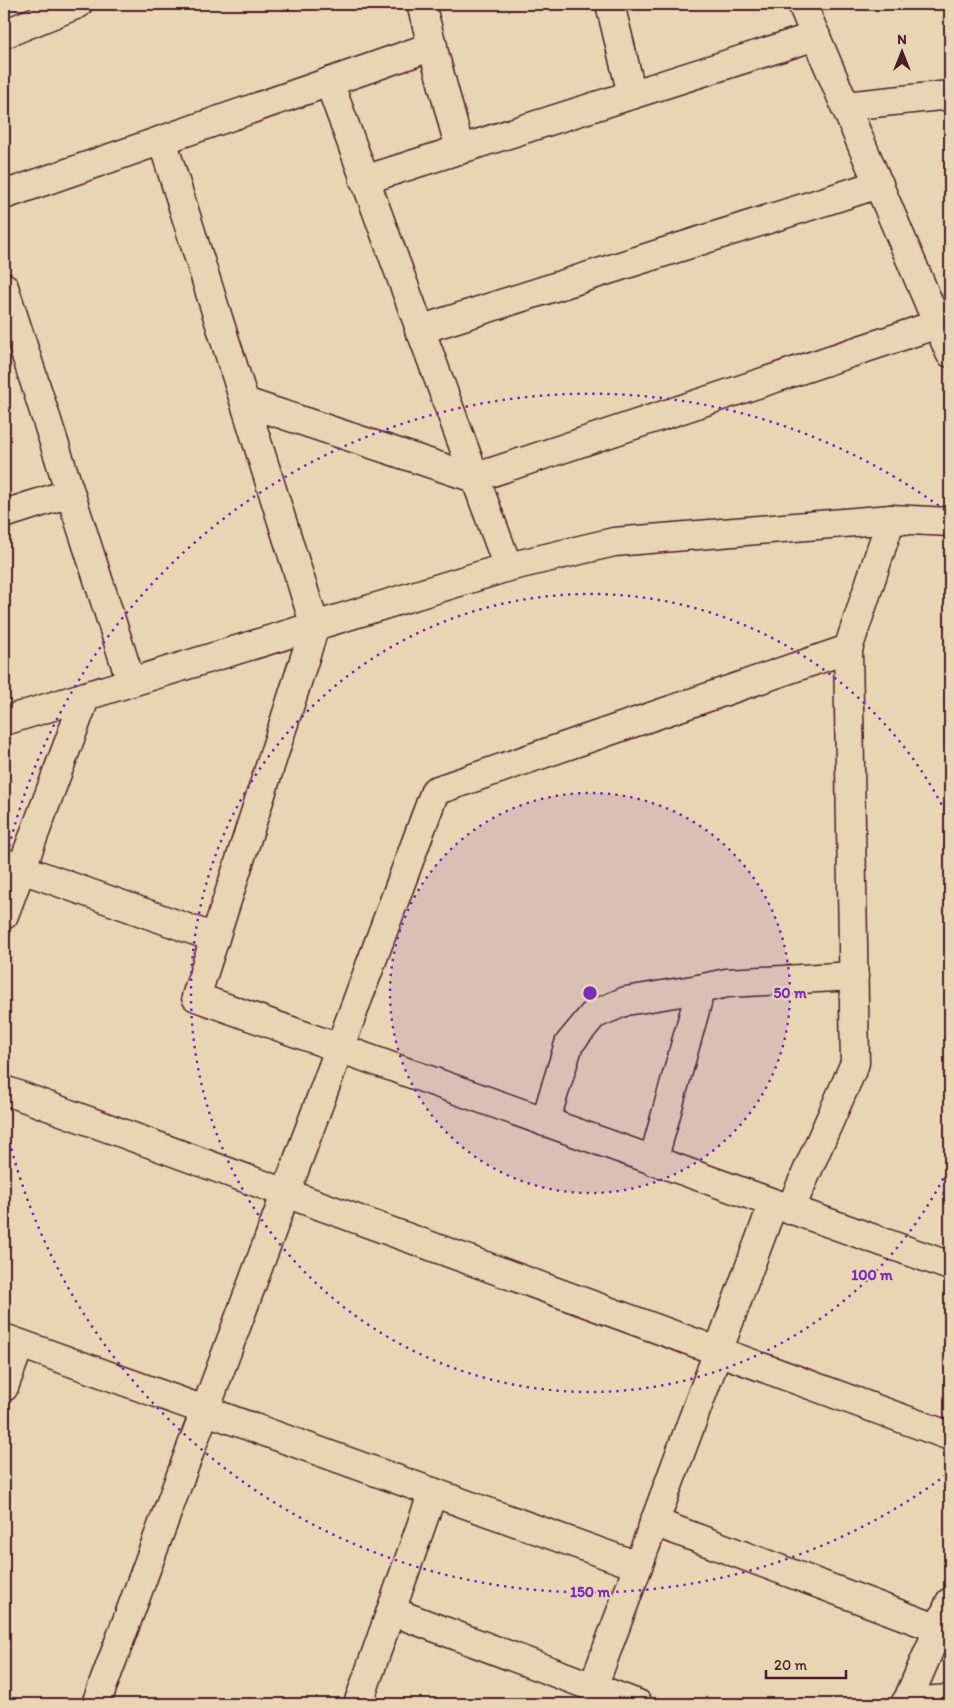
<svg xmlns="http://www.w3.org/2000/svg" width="954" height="1708" font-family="Itim,sans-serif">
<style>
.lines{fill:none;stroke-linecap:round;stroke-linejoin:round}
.minor-casing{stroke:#4a1f2b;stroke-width:31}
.minor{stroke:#e8d5b3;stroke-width:28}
.ring{fill:none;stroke:#7b2cbf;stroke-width:2.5;stroke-dasharray:2.5 5}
.centre{fill:#7b2cbf;stroke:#e8d5b3;stroke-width:2.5}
.ring-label{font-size:15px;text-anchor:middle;font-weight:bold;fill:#7b2cbf;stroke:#e8d5b3;stroke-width:4;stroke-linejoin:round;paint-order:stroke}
</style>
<rect width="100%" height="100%" fill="#e8d5b3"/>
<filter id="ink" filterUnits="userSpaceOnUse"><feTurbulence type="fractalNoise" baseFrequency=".02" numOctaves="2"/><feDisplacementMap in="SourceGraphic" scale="10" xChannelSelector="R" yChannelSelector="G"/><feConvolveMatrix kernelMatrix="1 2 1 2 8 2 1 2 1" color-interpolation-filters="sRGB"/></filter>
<g filter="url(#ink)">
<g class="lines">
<defs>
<g id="minor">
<path d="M421 4 460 150"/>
<path d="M610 4 632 95"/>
<path d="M802 4 950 353"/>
<path d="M4 34 78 4"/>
<path d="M329 82 508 567"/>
<path d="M845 106 950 95"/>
<path d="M162 140 315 626 196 997 950 1266"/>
<path d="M364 180 816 36"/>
<path d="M4 195 433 46"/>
<path d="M4 287 131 682"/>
<path d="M419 330 879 184"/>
<path d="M245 402 474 478 938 324"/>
<path d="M4 514 70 493"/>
<path d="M4 721 508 567 614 542 891 519 950 522"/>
<path d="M5 863 215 938"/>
<path d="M4 915 86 696"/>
<path d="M4 1090 950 1436"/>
<path d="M545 1122 569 1044 593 1015 626 1001 699 989"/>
<path d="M653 1161 697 1003 699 989 727 983 854 976"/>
<path d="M790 1210 855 1063 848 649 891 519"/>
<path d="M4 1338 638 1566"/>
<path d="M4 1387 20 1344"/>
<path d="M654 1522 939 1629"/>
<path d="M391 1611 638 1704"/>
<path d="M593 1687 773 1204"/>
<path d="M906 1702 950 1699"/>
<path d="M96 1704 435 791 848 649"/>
<path d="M358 1704 433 1492"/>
<path d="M906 1704 950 1602"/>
</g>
</defs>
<use href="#minor" class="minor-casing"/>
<use href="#minor" class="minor"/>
</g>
</g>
<circle cx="590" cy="993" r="200" fill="#7b2cbf" fill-opacity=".12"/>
<g class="ring">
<circle cx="590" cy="993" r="200"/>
<path d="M950 1165A399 399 0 1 1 950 821"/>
<path d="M946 1475A599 599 0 0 1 4 1118M4 868A599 599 0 0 1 946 511"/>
</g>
<circle cx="590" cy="993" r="8" class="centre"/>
<g class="ring-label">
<text x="790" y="998">50 m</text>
<text x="872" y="1280">100 m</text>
<text x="590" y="1597">150 m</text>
</g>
<rect width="954" height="1708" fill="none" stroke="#e8d5b3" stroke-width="20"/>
<rect x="10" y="10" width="934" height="1688" fill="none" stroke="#4a1f2b" stroke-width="2" filter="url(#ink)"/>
<g transform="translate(902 52)" stroke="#e8d5b3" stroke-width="4" paint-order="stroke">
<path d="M0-4L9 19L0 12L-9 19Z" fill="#4a1f2b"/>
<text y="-8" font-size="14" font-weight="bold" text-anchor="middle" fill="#4a1f2b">N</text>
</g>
<path d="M766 1670v8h80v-8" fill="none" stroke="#4a1f2b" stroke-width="2.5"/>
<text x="774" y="1670" font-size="15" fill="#4a1f2b" stroke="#e8d5b3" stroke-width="4" paint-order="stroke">20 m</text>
</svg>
